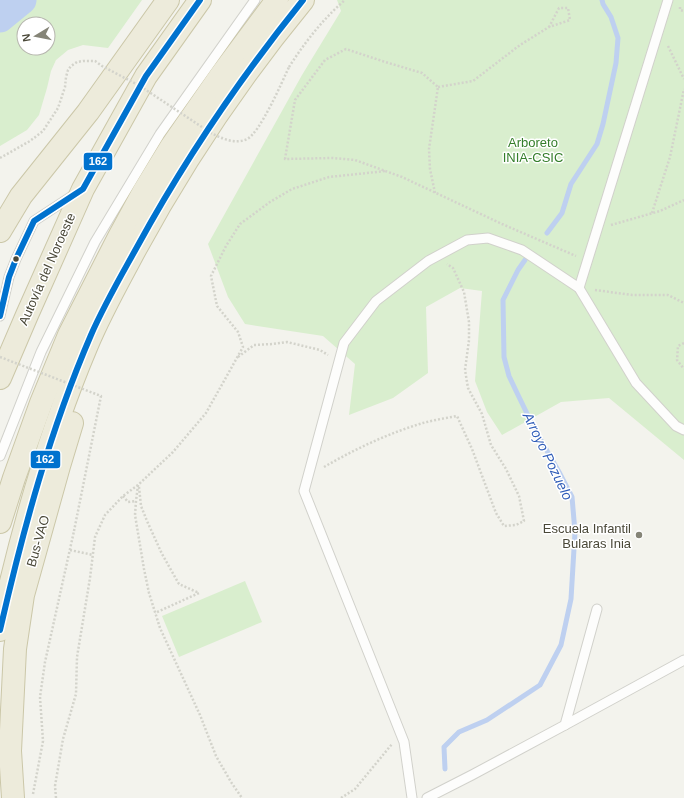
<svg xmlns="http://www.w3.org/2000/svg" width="684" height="798" font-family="Arial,sans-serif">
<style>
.green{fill:#d9eece;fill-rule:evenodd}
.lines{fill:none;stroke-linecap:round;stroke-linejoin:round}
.stream{stroke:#bed0f0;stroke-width:5}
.river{stroke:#bed0f0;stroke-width:29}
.service-casing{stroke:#d1d1cb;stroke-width:11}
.motorway-casing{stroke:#cbc7a8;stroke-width:24}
.path{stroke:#d3d3cb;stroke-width:2.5;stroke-dasharray:2 2;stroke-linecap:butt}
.service{stroke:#fdfdfc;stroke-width:9}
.motorway{stroke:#edebdb;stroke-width:22}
.path-bridge{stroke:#d3d3cb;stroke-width:2.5;stroke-dasharray:2 2;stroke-linecap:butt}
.bus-1-casing{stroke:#fff;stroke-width:9}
.bus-1{stroke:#0072ce;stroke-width:6}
.bus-dot{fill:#4a4838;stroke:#fff;stroke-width:1.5}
.poi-dot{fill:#858477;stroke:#fff;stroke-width:1.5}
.labels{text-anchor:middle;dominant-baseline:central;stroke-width:3;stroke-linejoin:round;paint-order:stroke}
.park-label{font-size:13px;fill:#347e2a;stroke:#fff}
.street-label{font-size:13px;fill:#4a4838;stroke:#fff}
.poi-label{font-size:13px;fill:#4a4838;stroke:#fff;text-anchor:end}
.water-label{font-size:14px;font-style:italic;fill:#2f5cb8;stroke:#fff}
.line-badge{stroke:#fff;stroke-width:1.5}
.badge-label{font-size:11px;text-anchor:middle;font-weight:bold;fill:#fff}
</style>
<rect width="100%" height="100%" fill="#f3f3ed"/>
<g class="green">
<path d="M0 0H142L108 48 83 45 68 50 56 60 51 71 47 88 39 115 27 130 0 146ZM24 24H48V48H24Z"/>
<path d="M337 0H684V460L609 398 561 402 502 435 487 412 475 381 482 291 460 288 426 307 428 373 393 398 349 415 355 364 323 336 245 324 228 297 208 244 302 75 341 11Z"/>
<path d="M245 581 262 622 179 657 162 616Z"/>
</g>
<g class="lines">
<g class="stream">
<path d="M547 233 562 213 571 184 597 144 603 124 616 63 618 38 611 17 603 4 602 0"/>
<path d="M445 769 444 747 459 732 487 720 540 685 561 645 571 599 575 532 572 497 559 472 534 428 519 397 509 376 504 357 503 300 518 270 525 260"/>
</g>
<path class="river" d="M0 18 22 0"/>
<defs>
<g id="service">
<path d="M579 288 668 0"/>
<path d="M0 316 9 277 16 259 34 221 75 194"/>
<path d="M0 456 41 352 95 242 160 134 255 0"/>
<path d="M565 725 684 660"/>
<path d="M412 798 404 742 304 491 344 343 376 301 428 261 467 240 488 238 522 250 579 288 636 383 676 426 684 430"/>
<path d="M427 798 472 775 565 725 597 609"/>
</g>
<g id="motorway">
<path d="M0 231 21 196 88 112 168 0"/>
<path d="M0 378 27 315 83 189 146 76 200 0"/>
<path d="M0 522 14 478 41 403 69 335 119 237 144 191 171 147 221 75 277 0"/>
<path d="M0 630C21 533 48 437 87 345 99 316 115 287 130 259 179 167 237 80 303 0"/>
<path d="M13 798 10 751 15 649 23 595 59 466 72 423"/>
</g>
</defs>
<use href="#service" class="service-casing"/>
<use href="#motorway" class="motorway-casing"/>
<g class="path">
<path d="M680 7V10L684 11"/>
<path d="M668 46 684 79"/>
<path d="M289 67C305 42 323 19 345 0"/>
<path d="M438 87 473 81 520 45 549 27 570 20 568 8H559L549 27"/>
<path d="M435 193 430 169 429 149 438 87 422 73 382 61 346 49 325 60 295 100 285 159 333 158 355 160 402 177 502 224 576 256"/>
<path d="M652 213 670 157 684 89"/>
<path d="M611 225 660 211 684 200"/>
<path d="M595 290 632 295H668L684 303"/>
<path d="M684 343 678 346 677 360 684 369"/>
<path d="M238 357 254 345 273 344 287 342 320 350 328 355"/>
<path d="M324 467C355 449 389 433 423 423 434 420 446 418 457 416L472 449 496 513 504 526 516 525 524 521 519 496 506 469 491 445 482 414 468 388 465 370 469 340V322L464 292 453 268 447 264"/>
<path d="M138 485 136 501 135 515 144 569 149 593 160 628 200 715 216 756 231 782 242 798"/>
<path d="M139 487 141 506 147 521 162 554 179 584 199 593 155 613"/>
<path d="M123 496 128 502 136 501"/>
<path d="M70 550 93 555"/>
<path d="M33 794 43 741 40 697 45 662 74 531"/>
<path d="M56 798 55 786 63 739 76 694 77 657 90 578 95 537 105 515 123 496 138 485 173 452 206 413 243 347 238 332 217 306 211 276 226 246 240 224 270 202 292 189 329 177 386 171"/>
<path d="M341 798 355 789 392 744"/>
</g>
<use href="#service" class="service"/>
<use href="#motorway" class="motorway"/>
<g class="path-bridge">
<path d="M0 158 30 141 43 131 58 108 65 87 66 77 68 70 71 66 77 62 83 61H95L102 66 140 86 211 133C221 138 235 145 247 139 260 133 282 82 289 67"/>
<path d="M0 357 101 396 74 531"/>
</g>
<defs>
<g id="bus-1">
<path d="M0 316 9 277 16 259 34 221 83 189 146 76 200 0"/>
<path d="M0 630C23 530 50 430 91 335 104 305 121 276 137 247 185 159 240 78 303 0"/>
</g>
</defs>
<use href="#bus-1" class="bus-1-casing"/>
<use href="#bus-1" class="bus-1"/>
</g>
<circle class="bus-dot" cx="16" cy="259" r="3.5"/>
<circle class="poi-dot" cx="639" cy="535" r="4"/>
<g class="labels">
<g class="park-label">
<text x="533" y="142">Arboreto<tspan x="533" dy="15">INIA-CSIC</tspan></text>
</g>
<g class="street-label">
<text transform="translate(47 269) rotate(-66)">Autovía del Noroeste</text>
<text transform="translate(38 541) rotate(-74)">Bus-VAO</text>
</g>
<g class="poi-label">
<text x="631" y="528">Escuela Infantil<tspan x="631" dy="15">Bularas Inia</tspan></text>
</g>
<g class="water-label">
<text transform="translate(548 456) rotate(64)">Arroyo Pozuelo</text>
</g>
</g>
<g class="line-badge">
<rect x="83" y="152" width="30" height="19" rx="4" fill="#0072ce"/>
<rect x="30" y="450" width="31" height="19" rx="4" fill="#0072ce"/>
</g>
<g class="badge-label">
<text x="98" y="165">162</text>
<text x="45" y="463">162</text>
</g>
<g transform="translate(36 36) rotate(260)"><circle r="19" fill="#ffffff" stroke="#b7b6af"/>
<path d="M0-3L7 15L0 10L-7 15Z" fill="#858477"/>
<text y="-6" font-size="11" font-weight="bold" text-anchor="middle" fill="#4a4838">N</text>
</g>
</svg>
